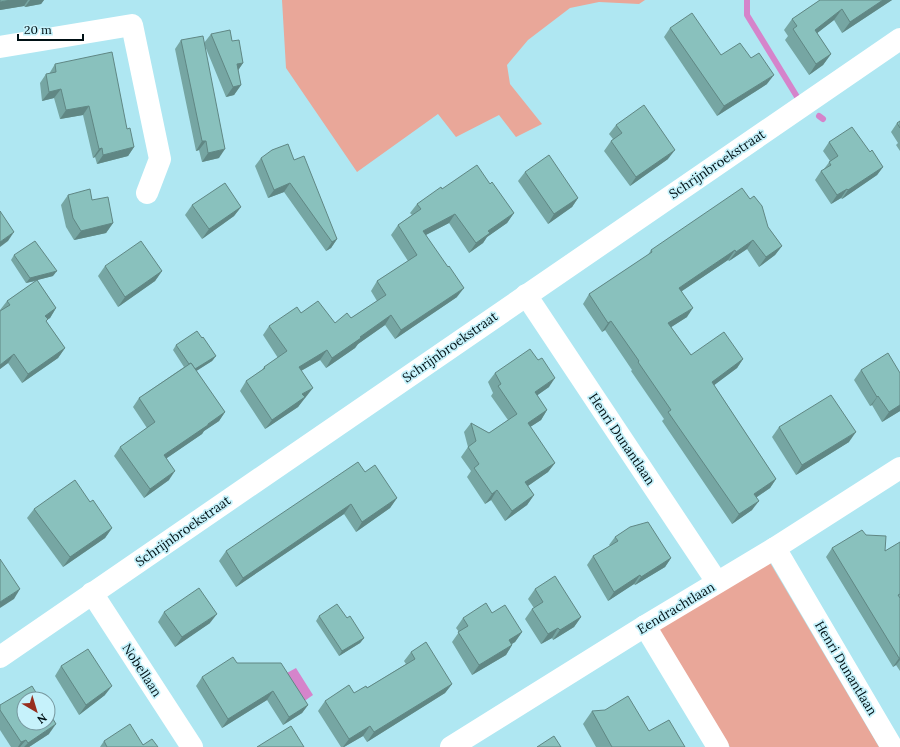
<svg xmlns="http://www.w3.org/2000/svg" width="900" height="747" font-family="Lora,serif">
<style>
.green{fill:#e9a799}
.water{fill:#d584cb}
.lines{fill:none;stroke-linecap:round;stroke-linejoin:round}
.stream{stroke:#d584cb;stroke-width:6}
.minor{stroke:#fff;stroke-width:22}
.wall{fill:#76a6a3}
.shaded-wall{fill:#608784}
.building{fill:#89c1bd;stroke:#608784}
.labels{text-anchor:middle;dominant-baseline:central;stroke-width:3.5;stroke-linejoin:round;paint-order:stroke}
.street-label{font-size:13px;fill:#001115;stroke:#c6f2fb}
</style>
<rect width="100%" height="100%" fill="#afe7f2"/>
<g class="green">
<path d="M282 0H645L639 4 599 2 570 8 528 40 507 65 510 84 542 124 516 137 499 115 456 137 438 114 357 172 286 68Z"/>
<path d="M769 561 879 747H730L658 629Z"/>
</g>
<path class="water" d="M296 668 313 695 303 702 285 674Z"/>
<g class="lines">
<g class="stream">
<path d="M747 0V15L799 100"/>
<path d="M819 116 823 119"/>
</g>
<g class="minor">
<path d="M0 47 132 25 160 159 147 193"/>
<path d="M526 295 717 582"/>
<path d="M775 548 892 747"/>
<path d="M92 593 192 747"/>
<path d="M645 626 718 747"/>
<path d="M0 657 900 39"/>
<path d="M451 747 645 626 775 548 900 468"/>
</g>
</g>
<g class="wall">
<path d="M0 0H44L41 4 25 7 24 6 0 10Z"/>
<path d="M820 0H892L842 33 834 20 817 33 831 54 823 65 809 75 785 40 788 36 784 30 792 19Z"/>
<path d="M670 28 721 55 767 84 717 116 664 37Z"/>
<path d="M211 34 232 41 243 63 238 70 241 85 234 95 226 97 205 46 219 158 202 162 199 150 196 151 175 49 181 40 204 43Z"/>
<path d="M55 64 127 129 134 147 128 156 97 164 95 157 93 158 83 115 60 119 54 98 42 101 40 83 46 74H49Z"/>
<path d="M900 121V151L896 145 898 143 891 132 897 123Z"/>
<path d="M616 125 668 159 630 186 604 151 611 141 613 139 609 134Z"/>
<path d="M829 142 870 152 883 167 877 175 842 199 841 198 831 204 815 180 821 171 824 169 830 161 823 151Z"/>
<path d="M261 158 294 160 337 239 331 248 326 251 284 192 268 198 255 166Z"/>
<path d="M525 172 578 198 572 207 548 224 518 181Z"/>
<path d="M490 184 514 213 507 223 487 237 483 243 469 253 449 223 426 235 457 297 395 339 385 325 358 344 355 348 326 368 320 360 301 371 306 397 304 398 298 407 265 429 240 391 246 381 262 370 264 367 278 358 263 335 269 326 301 313 335 323 351 318 377 301 371 291 377 281 408 261 391 235 398 225 412 215 410 213 417 204 442 189Z"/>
<path d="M68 195 92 200 113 223 106 233 74 240 66 227 61 205Z"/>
<path d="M192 205 241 207 234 216 202 239 185 215Z"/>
<path d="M768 227 782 246 775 255 759 267 747 249 729 261 728 260 682 291 687 317 671 327 691 355 743 359 737 368 714 385 776 479 770 488 757 497 752 510 732 524 662 421 664 419 631 371 632 370 605 330 602 332 583 304 589 294 648 255 651 250Z"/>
<path d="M14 255 53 276 37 280 56 308 50 318 48 319 46 321 65 348 58 358 22 383 8 363 0 369V311H1L0 310 7 301 36 281 26 283 11 260Z"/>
<path d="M105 266 162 271 155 281 118 307 98 276Z"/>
<path d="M202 338 216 356 212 361 196 371 225 412 219 421 204 431 202 434 167 458 169 480 144 498 114 456 120 447 147 428 133 407 139 398 184 367 173 350 176 345Z"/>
<path d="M861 370 900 373V411L882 422 872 405 870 406 854 380Z"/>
<path d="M495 373 549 387 537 395 547 410 541 420 530 427 555 463 548 472 528 486 534 495 527 505 505 521 491 500 485 504 467 477 471 471 461 457 468 447 464 432 471 423 489 433 508 420 491 396 493 393 488 382Z"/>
<path d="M779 427 849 442 796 475 772 437Z"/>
<path d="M365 472 397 498 390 508 356 532 344 514 236 587 219 561 226 551Z"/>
<path d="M90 502 112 528 105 538 63 567 27 518 34 509Z"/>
<path d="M866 535 885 551 900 542V671L896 665 893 667 826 557 832 548Z"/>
<path d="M615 537 671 558 665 567 635 585 634 584 608 601 587 565 593 556 610 546 609 545Z"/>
<path d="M535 589 581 617 574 627 553 640 552 638 541 644 525 619 532 609 534 608 528 599Z"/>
<path d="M164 612 210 623 175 647 158 622Z"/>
<path d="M492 613 522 632 515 642 512 644V645L506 655 472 675 452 642 459 632 456 628 463 618Z"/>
<path d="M319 616 347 618 364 638 360 643 339 656 316 621Z"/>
<path d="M411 652 452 684 445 693 367 742 363 736 344 747H341L318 711 325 701 354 693 367 688 406 664 404 661Z"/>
<path d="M237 663 308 705 302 713 283 725 267 700 222 728 196 686 202 677Z"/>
<path d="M61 666 105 695 79 715 55 676Z"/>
<path d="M0 705 49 734 29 747H11L0 730Z"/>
<path d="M592 711 649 731 685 747H596L583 724Z"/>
<path d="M104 741 143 745 158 747H100Z"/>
</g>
<g class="shaded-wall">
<path d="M11 0H28L24 6 0 10V2Z"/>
<path d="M30 0H44L41 4 25 7Z"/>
<path d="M883 0H892L842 33 850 22Z"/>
<path d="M842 9 834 20 807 41 815 30Z"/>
<path d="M831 54 823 65 809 75 816 64Z"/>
<path d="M243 63 237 72V64Z"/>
<path d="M774 75 767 84 717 116 724 106Z"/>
<path d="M241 85 234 95 226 97 233 87Z"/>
<path d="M61 89 54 98 42 101 49 92Z"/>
<path d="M89 106 83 115 60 119 66 110Z"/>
<path d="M202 141H206L199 150 196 151Z"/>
<path d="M134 147 128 156 97 164 103 155Z"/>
<path d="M102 148 95 157 93 158 99 149Z"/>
<path d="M225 149 219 158 202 162 208 153Z"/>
<path d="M675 150 668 159 630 186 636 177Z"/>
<path d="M883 167 877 175 842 199 848 190Z"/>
<path d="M290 183 284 192 268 198 274 190Z"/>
<path d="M847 189 841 198 831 204 837 195Z"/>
<path d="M578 198 572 207 548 224 554 214Z"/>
<path d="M241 207 234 216 202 239 209 229Z"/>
<path d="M514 213 507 223 487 237 483 243 469 253 476 243 488 231Z"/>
<path d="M455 214 449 223 416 240 423 231Z"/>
<path d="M113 223 106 233 74 240 81 231Z"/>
<path d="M14 232 8 241 0 247V242Z"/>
<path d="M337 239 331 248 326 251 332 242Z"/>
<path d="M753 240 747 249 729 261 736 252Z"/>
<path d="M782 246 775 255 759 267 766 257Z"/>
<path d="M735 250 728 260 673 297 679 288Z"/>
<path d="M57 271 53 276 26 283 30 278Z"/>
<path d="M162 271 155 281 118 307 125 297Z"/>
<path d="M464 288 457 297 395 339 401 330Z"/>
<path d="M56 308 50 318 39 325 45 316Z"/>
<path d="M693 308 687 317 662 333 668 323Z"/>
<path d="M391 315 385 325 358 344 355 348 326 368 332 358 360 337Z"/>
<path d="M611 321 605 330 602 332 608 323Z"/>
<path d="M65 348 58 358 22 383 28 374Z"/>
<path d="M327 350 320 360 292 376 299 367Z"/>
<path d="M14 354 8 363 0 369V365Z"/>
<path d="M216 356 212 361 190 375 193 370Z"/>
<path d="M743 359 737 368 705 392 712 382Z"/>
<path d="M555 378 549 387 528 402 535 392Z"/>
<path d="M313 388 298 407 265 429 272 420 302 394Z"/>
<path d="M878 396 872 405 870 406 877 397Z"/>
<path d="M900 405V411L882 422 889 412Z"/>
<path d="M547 410 541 420 521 433 528 423Z"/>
<path d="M225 412 219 421 204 431 202 434 158 464 164 455Z"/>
<path d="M856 432 849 442 796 475 802 465Z"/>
<path d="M555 463 548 472 519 492 525 482Z"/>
<path d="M175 471 169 480 144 498 150 489Z"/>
<path d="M776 479 770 488 748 503 754 494Z"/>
<path d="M497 490 491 500 485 504 492 494Z"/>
<path d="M534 495 527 505 505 521 512 511Z"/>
<path d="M397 498 390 508 356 532 362 522Z"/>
<path d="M759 501 752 510 732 524 739 514Z"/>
<path d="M351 504 344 514 236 587 243 578Z"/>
<path d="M112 528 105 538 63 567 70 557Z"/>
<path d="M671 558 665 567 635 585 641 577Z"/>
<path d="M640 575 634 584 608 601 614 592Z"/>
<path d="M20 589 14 599 0 608V602Z"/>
<path d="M217 614 210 623 175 647 182 637Z"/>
<path d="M581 617 574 627 553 640 560 630Z"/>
<path d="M558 628 552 638 541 644 548 634Z"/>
<path d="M522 632 515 642 502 650 509 640Z"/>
<path d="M364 638 360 643 339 656 342 651Z"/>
<path d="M512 645 506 655 472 675 479 665Z"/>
<path d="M899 658H900V660L896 665 893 667Z"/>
<path d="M452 684 445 693 367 742 374 732Z"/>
<path d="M112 686 105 695 79 715 86 705Z"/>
<path d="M273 691 267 700 222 728 228 719Z"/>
<path d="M308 705 302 713 283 725 289 717Z"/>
<path d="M56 724 49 734 29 747H24L28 743Z"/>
<path d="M370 726 363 736 344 747H343L349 739Z"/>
<path d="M26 740 20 747H18L21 742Z"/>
</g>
<g class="building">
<path d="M0 0H11L0 2Z"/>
<path d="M820 0H883L850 22 842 9 815 30 831 54 816 64 793 29 797 26 792 19Z"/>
<path d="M692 13 721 55 740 43 751 58 759 53 774 75 724 106 670 28Z"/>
<path d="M230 30 232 41 239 40 243 63 237 64 241 85 233 87 211 34Z"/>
<path d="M203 36 225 149 208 153 206 141H202L181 40Z"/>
<path d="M112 52 127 129 130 128 134 147 103 155 102 148 99 149 89 106 66 110 61 89 49 92 46 74 56 72 55 64Z"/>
<path d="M644 105 675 150 636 177 611 141 622 133 616 125Z"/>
<path d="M900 121V128L897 123Z"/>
<path d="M852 127 870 152 872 150 883 167 848 190 847 189 837 195 821 171 831 165 829 162 838 156 829 142Z"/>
<path d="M288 144 294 160 304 156 337 239 332 242 290 183 274 190 261 158 272 150Z"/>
<path d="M549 155 578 198 554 214 525 172Z"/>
<path d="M477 165 490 184 492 182 514 213 488 231 490 233 476 243 455 214 423 231 448 267 449 266 464 288 401 330 391 315 360 337 361 338 332 358 327 350 299 367 313 388 302 394 305 397 272 420 246 381 265 368 264 367 287 351 269 326 297 307 301 313 318 301 335 323 347 313 351 318 386 295 377 281 417 255 398 225 421 209 417 204 441 187 442 189Z"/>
<path d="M225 183 241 207 209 229 192 205Z"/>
<path d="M742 188 750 199 754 196 762 206 768 227 782 246 766 257 753 240 736 252 735 250 698 275 679 288 693 308 668 323 691 355 724 332 743 359 712 382 776 479 754 494 759 501 739 514 668 412 671 410 638 362 639 361 611 321 608 323 589 294 652 252 651 250Z"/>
<path d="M90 189 92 200 108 197 113 223 81 231 73 218 68 195Z"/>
<path d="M0 211 14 232 0 242Z"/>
<path d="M35 241 57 271 30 278 14 255Z"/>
<path d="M141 241 162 271 125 297 105 266Z"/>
<path d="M37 280 56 308 45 316 48 319 46 321 65 348 28 374 14 354 0 365V311L10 305 7 301Z"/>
<path d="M197 331 202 338 203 337 216 356 195 369 191 363 189 364 176 345Z"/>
<path d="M530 349 538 360 542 358 555 378 535 392 547 410 528 423 555 463 525 482 534 495 512 511 497 490 492 494 474 468 479 464 468 447 476 441 471 423 489 433 517 414 498 386 501 384 495 373Z"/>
<path d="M888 353 900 373V405L889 412 878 396 877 397 861 370Z"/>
<path d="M191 363 225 412 208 424V425L164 455 175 471 150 489 120 447 155 422 139 398Z"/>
<path d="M831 395 856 432 802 465 779 427Z"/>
<path d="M358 462 365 472 375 465 397 498 362 522 351 504 243 578 226 551Z"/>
<path d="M75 480 90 502 93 500 112 528 70 557 34 509Z"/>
<path d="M648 522 671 558 641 577 640 575 614 592 593 556 618 541 615 537 630 527Z"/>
<path d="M862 530 866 535 886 536 885 551 900 542V594L898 595 900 598V658H899L832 548Z"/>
<path d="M0 559 20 589 0 602Z"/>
<path d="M555 576 581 617 560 630 558 628 548 634 532 609 543 602 535 589Z"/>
<path d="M199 588 217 614 182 637 164 612Z"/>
<path d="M486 603 492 613 505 605 522 632 509 640 512 645 479 665 458 632 468 626 463 618Z"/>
<path d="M337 604 347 618 350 616 364 638 342 651 319 616Z"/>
<path d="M426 642 452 684 374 732 370 726 349 739 325 701 349 685 354 693 366 686 367 688 415 659 411 652Z"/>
<path d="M88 649 112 686 86 705 61 666Z"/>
<path d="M233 657 237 663H281L308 705 289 717 273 691 228 719 202 677Z"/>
<path d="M32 686 40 699H24V723H48V711L56 724 28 743 26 740 21 742 0 710V705Z"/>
<path d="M628 696 649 731 669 720 685 747H612L592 711 605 710Z"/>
<path d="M130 724 143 745 152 739 158 747H107L104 741Z"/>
<path d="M291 726 304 747H257Z"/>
<path d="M554 736 561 747H537Z"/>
</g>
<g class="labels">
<g class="street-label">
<text transform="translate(717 164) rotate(-34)">Schrijnbroekstraat</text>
<text transform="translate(450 347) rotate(-35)">Schrijnbroekstraat</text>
<text transform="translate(622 439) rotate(56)">Henri Dunantlaan</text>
<text transform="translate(183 531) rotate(-35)">Schrijnbroekstraat</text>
<text transform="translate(676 608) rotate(-31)">Eendrachtlaan</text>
<text transform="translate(846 668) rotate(59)">Henri Dunantlaan</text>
<text transform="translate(142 670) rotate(57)">Nobellaan</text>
</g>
</g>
<g transform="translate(36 711) rotate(142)"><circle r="19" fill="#c6f2fb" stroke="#77989f"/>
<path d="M0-3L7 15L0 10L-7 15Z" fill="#972e1e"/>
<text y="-6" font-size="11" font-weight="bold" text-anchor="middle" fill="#001115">N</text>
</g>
<path d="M18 34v6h65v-6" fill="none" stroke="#001115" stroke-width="2"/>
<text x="24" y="34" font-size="12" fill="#001115" stroke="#c6f2fb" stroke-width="3" paint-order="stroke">20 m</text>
</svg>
